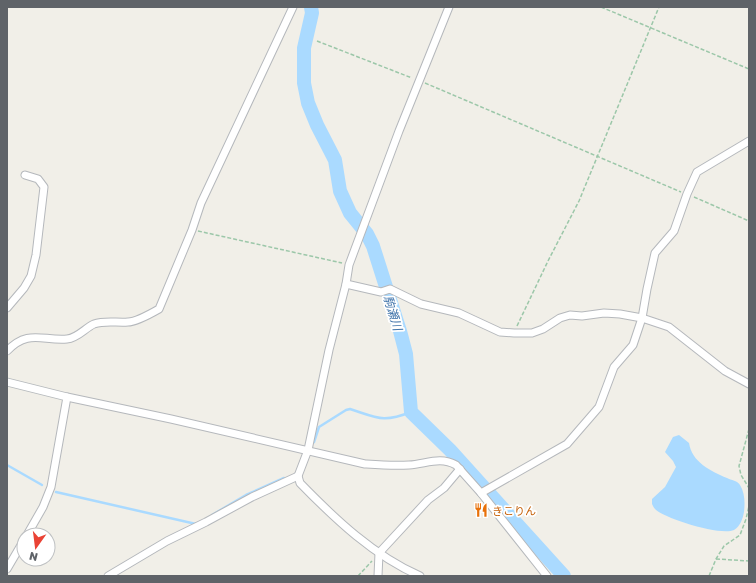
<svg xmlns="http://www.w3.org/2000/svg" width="756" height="583" font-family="'Golos Text','Noto Sans JP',sans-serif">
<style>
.water{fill:#aadaff}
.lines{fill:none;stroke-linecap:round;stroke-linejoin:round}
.stream{stroke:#aadaff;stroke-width:2.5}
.river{stroke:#aadaff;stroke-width:14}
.minor-casing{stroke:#b5b8bc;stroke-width:9}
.path{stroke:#9cc7a9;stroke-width:1.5;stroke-dasharray:4 2;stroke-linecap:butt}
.minor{stroke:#fff;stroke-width:7}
.labels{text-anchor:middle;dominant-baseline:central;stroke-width:3.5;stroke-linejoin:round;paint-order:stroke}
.food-label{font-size:11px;fill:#c56008;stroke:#fff;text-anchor:start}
.water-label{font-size:12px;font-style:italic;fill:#4174aa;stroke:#fff}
</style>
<rect width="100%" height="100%" fill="#f1efe8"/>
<path class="water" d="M679 435 689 443C692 462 710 471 727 478 731 480 738 481 740 485 745 493 745 503 744 512 743 518 740 527 734 530 721 536 665 519 655 509 654 508 653 506 652 504V499L665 487 676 467 673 461 665 452 673 437Z"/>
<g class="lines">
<g class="stream">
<path d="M314 442 319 427 346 410 350 409C378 418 383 423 411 412"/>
<path d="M7 465 42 485"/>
<path d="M56 492 196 524"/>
<path d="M212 515 246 495 284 478"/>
</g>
<path class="river" d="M311 7 312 13 304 48V83L308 103 317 125 335 160 340 191 350 213 367 234 373 246 400 331 406 354 411 412 450 450 564 576"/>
<defs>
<g id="minor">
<path d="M346 284 381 292 390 289 421 304 459 313 500 332 514 333H532L543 329 560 318 570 315 582 316 604 313 620 314 642 318 669 327 725 371 749 384"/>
<path d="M7 308 24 288 31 276 36 255 44 187 38 179 25 175"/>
<path d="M7 351C28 329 42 341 67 339 78 338 85 328 94 324 105 320 117 323 128 322 136 322 152 313 159 309L192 230 201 203 293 7"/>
<path d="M7 382 67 397 171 419 365 464C380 465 394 466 409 465 426 464 440 456 456 465L481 493 547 576"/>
<path d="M481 493 567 444 599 407 614 367 633 345 642 318 647 289 655 253 674 231 687 194 697 172 749 141"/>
<path d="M27 535 43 507 51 487 67 397"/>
<path d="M7 569 24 540"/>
<path d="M108 576 167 541 206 522 252 497 298 476"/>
<path d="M378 576 379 553 428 500 444 488 460 469"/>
<path d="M420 576C374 556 335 519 300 483L298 476 308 450 329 350 346 284 349 265 399 131 449 7"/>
</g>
</defs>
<use href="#minor" class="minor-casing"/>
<g class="path">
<path d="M601 7 749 69"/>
<path d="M317 41 412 78"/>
<path d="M425 83 681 192"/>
<path d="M694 197 749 221"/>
<path d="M198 231 342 263"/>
<path d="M517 326 548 261 579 201 659 7"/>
<path d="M749 429 739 466 741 475 749 488"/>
<path d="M716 559 749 561"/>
<path d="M358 576 372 561"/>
<path d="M709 576 716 559 724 546 740 535 746 519 749 506"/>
</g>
<use href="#minor" class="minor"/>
</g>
<defs>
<symbol id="restaurant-bare" viewBox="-9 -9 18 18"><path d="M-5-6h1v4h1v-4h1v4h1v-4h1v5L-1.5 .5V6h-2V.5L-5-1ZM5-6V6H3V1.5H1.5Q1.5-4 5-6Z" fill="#e8710a" stroke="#fff" stroke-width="2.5" paint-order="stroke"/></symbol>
</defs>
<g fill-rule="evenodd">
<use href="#restaurant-bare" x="471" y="500" width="20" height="20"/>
</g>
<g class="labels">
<g class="food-label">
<text x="492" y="510">きこりん</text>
</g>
<g class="water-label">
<text transform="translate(393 313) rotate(73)">駒瀬川</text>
</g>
</g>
<rect width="756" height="583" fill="none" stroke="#5f6368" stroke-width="16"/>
<g transform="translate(36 547) rotate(194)"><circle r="19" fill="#ffffff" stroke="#bfc1c3"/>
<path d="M0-3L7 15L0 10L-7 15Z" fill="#ea4335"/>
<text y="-6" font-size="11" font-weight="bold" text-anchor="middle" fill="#5f6368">N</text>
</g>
</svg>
